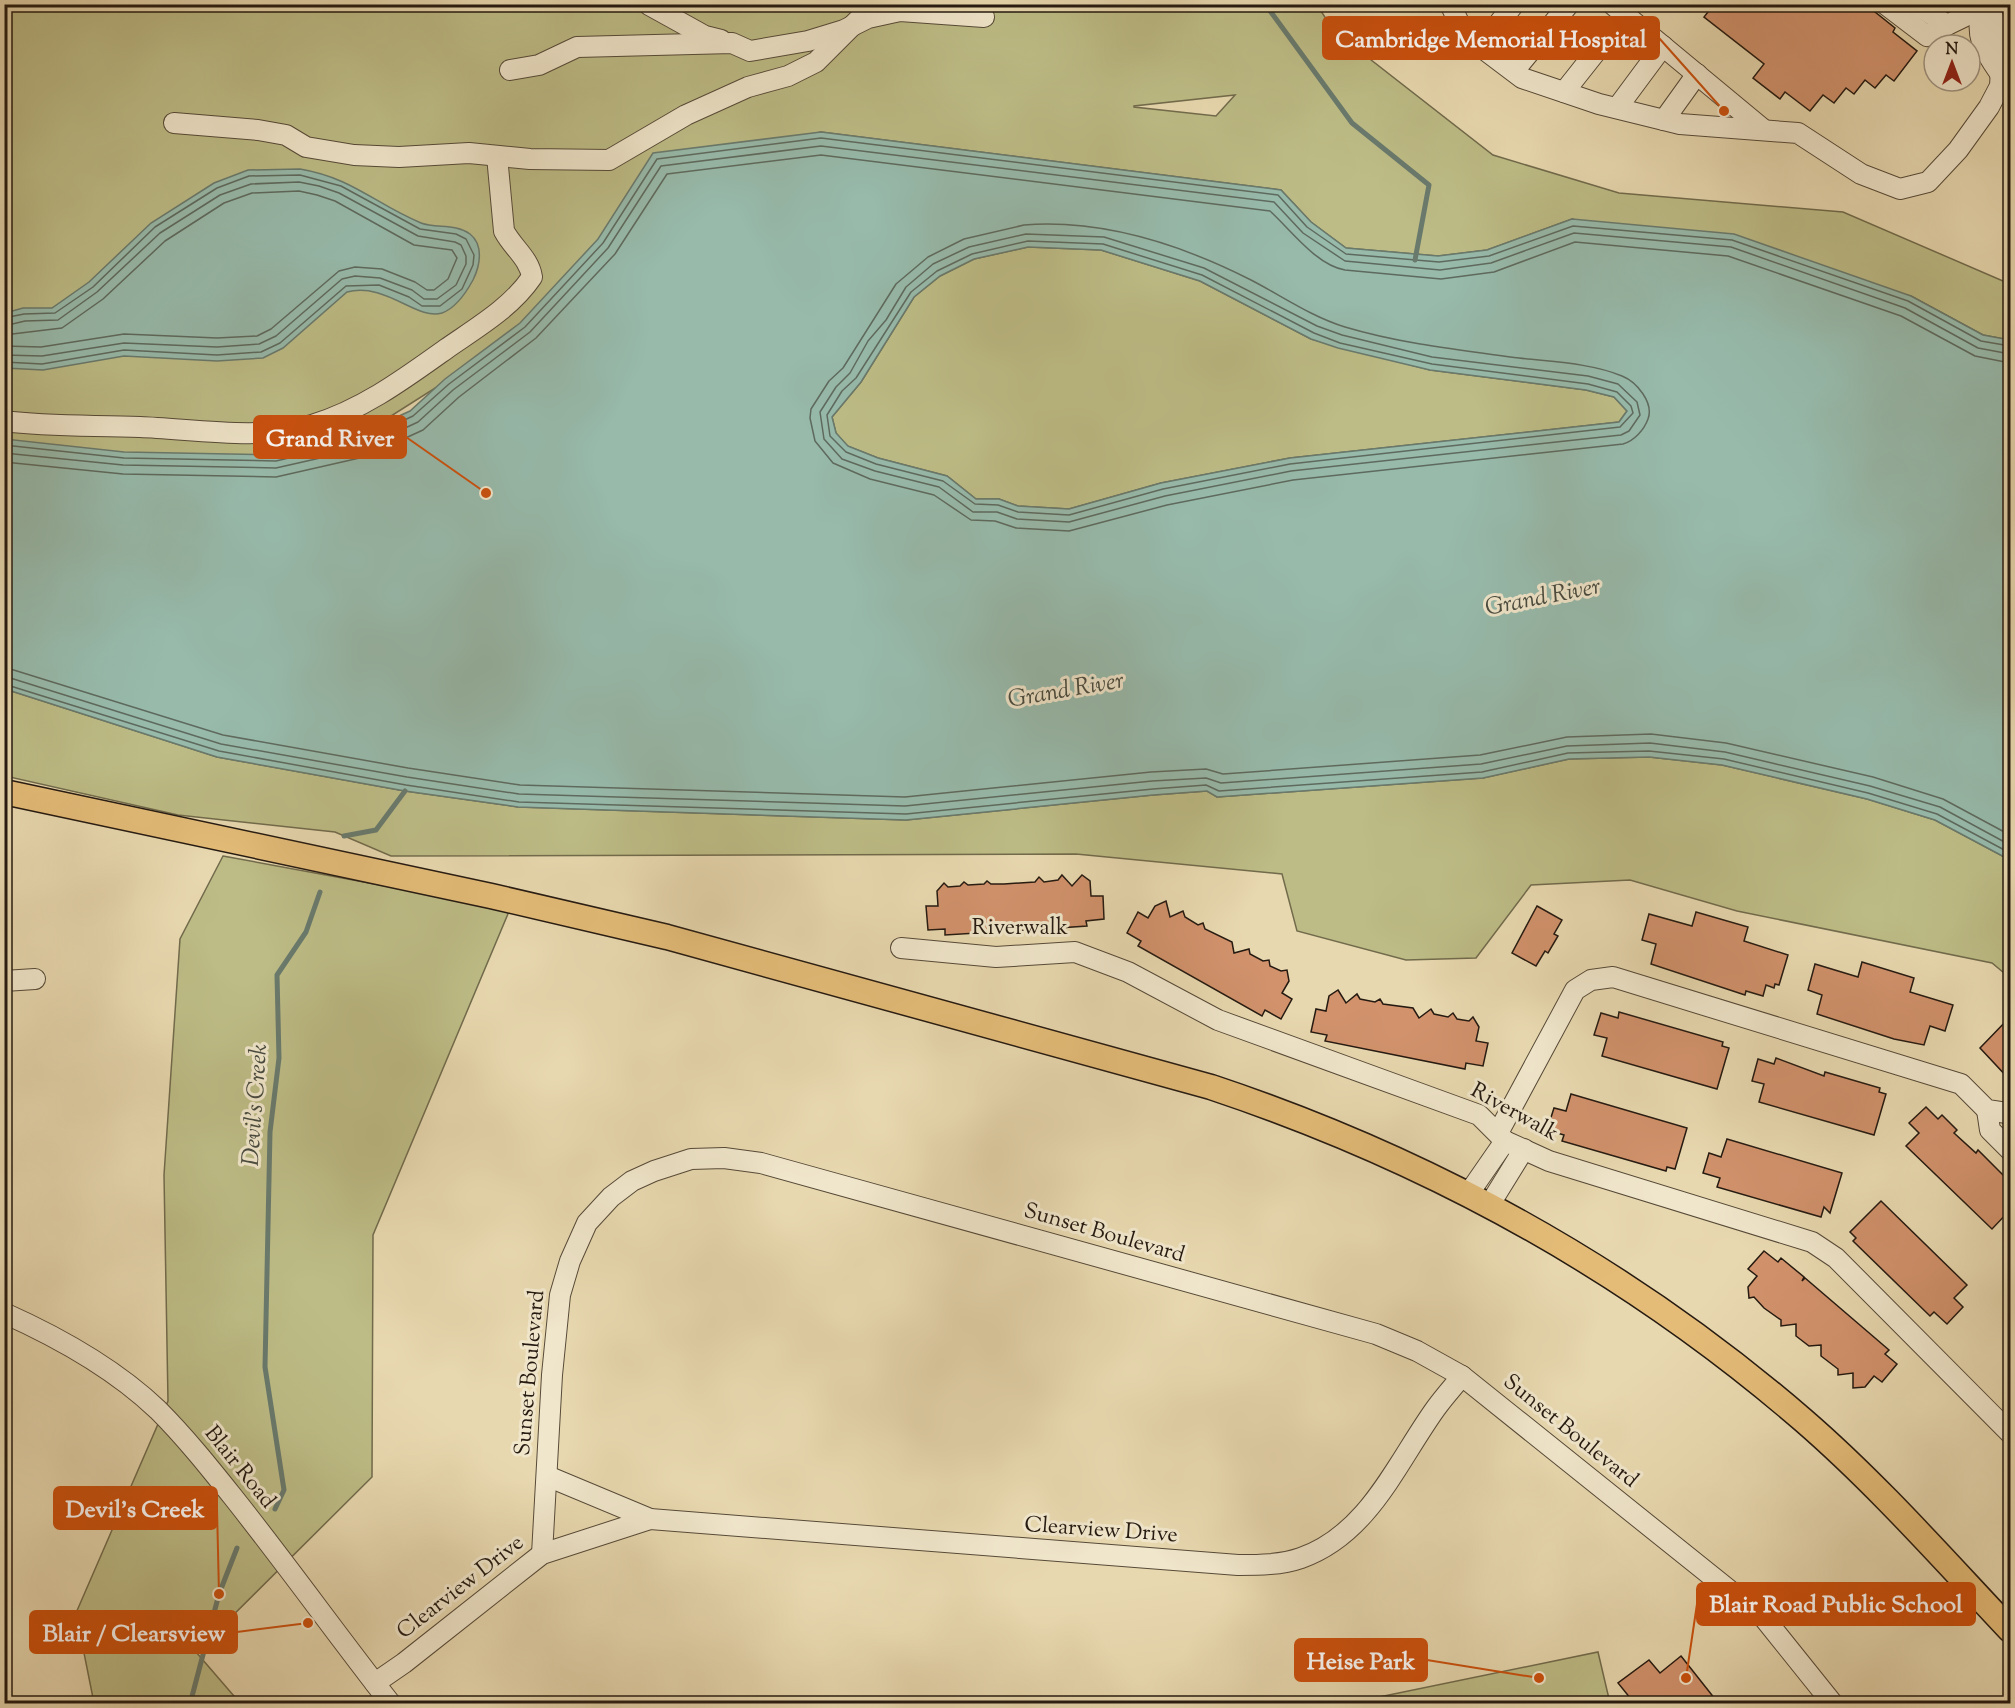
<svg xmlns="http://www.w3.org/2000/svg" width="2015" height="1708" font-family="'Sorts Mill Goudy',serif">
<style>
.green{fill:#bdbc86;stroke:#716b4c;stroke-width:1.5;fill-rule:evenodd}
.water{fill:#97baab;stroke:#697a6d;stroke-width:1.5;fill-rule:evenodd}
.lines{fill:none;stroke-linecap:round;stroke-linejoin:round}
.shore{stroke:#5e6a5e;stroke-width:1.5}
.stream{stroke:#697a6d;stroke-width:5}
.building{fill:#d1926c;stroke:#251a11;stroke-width:1.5}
.minor-casing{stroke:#564a38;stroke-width:22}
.major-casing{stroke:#251a11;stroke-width:27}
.minor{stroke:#f0e6cb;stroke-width:20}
.major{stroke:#e4bc78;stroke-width:24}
.labels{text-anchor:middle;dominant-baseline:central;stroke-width:6;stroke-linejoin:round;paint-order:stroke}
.street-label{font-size:22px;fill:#251a11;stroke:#f0e6cb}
.water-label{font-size:24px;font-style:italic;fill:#474a3f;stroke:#f0e6cb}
.leader{fill:none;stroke:#cb500d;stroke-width:2}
.callout-dot{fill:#cb500d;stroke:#f0e6cb;stroke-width:2}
.callout{fill:#cb500d;stroke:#cb500d;stroke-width:2}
.callout-label{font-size:24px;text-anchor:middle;font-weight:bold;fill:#fff}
</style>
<rect width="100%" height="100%" fill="#e8d8af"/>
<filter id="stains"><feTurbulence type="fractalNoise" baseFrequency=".00333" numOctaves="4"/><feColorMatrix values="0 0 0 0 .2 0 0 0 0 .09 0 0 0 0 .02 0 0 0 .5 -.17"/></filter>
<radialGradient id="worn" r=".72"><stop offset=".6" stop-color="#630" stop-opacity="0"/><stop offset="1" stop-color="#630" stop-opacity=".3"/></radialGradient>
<g class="green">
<path d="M4 5H1317L1334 31 1493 155 1619 193 1843 212 2010 284V340L1983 335 1911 296 1572 219 1487 250 1438 256 1346 248 1311 222 1281 190 821 132 811 134 549 316 380 423 276 455 101 465 5 439ZM1235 95 1216 116 1134 107V106Z"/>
<path d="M1028 247 1101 250 1200 281 1311 339 1430 370 1586 390 1614 397 1627 411 1619 422 1290 458 1161 483 1069 509 1018 506 999 499H976L947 476 878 458 847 446 836 433 832 417 861 382 914 297 940 276 974 259Z"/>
<path d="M5 689 217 757 405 791 518 807 906 820 1153 795 1207 791 1217 797 1483 778 1569 759 1649 757 1722 765 1867 799 1935 820 2010 860V978L1992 963 1737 911 1630 880 1531 885 1476 958 1406 960 1297 931 1282 874 1076 854 391 856 335 832 178 815 5 776Z"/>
<path d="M223 856 510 909 373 1235 372 1477 196 1652 240 1703H94L76 1613 168 1401 164 1175 180 939Z"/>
<path d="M1598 1652 1610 1703H1350Z"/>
</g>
<g class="water">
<path d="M821 132 1281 190 1311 222 1346 248 1438 256 1487 250 1572 219 1734 234 1911 296 1983 335 2010 340V860L1935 820 1867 799 1722 765 1649 757 1569 759 1483 778 1217 797 1207 791 1153 795 906 820 518 807 405 791 217 757 5 689V439L124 452 276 455 355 436 410 411 445 379 520 323 598 239 653 153ZM1028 247 1101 250 1200 281 1311 339 1338 348 1430 370 1586 390 1614 397 1627 411 1619 422 1290 458 1161 483 1069 509 1018 506 999 499H976L947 476 878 458 848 446 836 433 832 417 861 382 914 297 940 276 974 259Z"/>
<path d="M300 169C353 178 375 204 421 223 436 229 455 223 470 234 484 245 480 266 473 280 467 291 456 308 442 313 417 321 386 282 347 292L283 348 263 358 217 361 124 356 43 370 5 368V313L23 308H52L89 282 151 223 214 183 248 170Z"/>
</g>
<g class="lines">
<g class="shore">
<path d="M1024 225C1102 219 1182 245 1251 280 1282 296 1312 317 1345 327 1402 344 1460 350 1519 358 1552 362 1591 363 1622 376 1637 382 1654 403 1648 419 1644 430 1634 441 1623 444L1293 480 1167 505 1069 531 1016 528 995 521 971 520 934 495 870 479 833 463 815 441 810 418 811 409 829 381 843 368 896 284 928 257 964 239Z"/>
<path d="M1026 234 1104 237 1204 268 1317 326 1342 335 1432 357 1588 376 1618 384 1637 402 1640 415 1629 431 1621 435 1291 471 1165 496 1069 522 1017 519 997 512H973L939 487 875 471 842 459 824 439 820 412 836 387 850 373 868 341 886 320 906 287 933 264 969 247Z"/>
<path d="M1028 241 1103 244 1202 275 1314 333 1340 343 1432 364 1588 384 1617 392 1631 406 1633 413 1620 427 1290 464 1163 489 1069 515 1018 512 998 505 975 504 943 481 876 464 846 452 830 436 827 415 842 391 856 378 911 292 937 271 972 254Z"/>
<path d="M4 318 24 314 55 313 93 287 155 227 217 188 249 176 300 175 341 186 420 229 456 234 466 239 474 255 473 265 462 289 440 306H422L409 297 379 285 346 286 280 343 261 352 217 355 124 350 42 364 4 362"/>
<path d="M4 326 25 321 58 320 97 292 160 233 220 195 251 184 299 182 319 186 339 193 418 236 455 242 461 245 466 256V264L456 285 437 299H424L412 290 380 278 355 276 342 279 276 336 259 344 217 347 124 343 42 356 4 355"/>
<path d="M4 335 62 328 103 299 165 241 224 203 252 193 299 191 317 195 335 201 414 245 452 250 457 258 448 279 434 290H427L415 282 382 269 355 267 339 271 271 329 257 336 217 338 124 334 41 347 4 346"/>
<path d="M4 445 124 458 276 461 357 442 413 416 449 384 525 327 603 243 657 159 821 138 1278 195 1307 227 1346 254 1439 262 1489 256 1573 226 1732 240 1908 301 1981 341 2010 346"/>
<path d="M4 453 123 465 276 468 360 449 418 422 453 390 530 332 608 248 661 166 821 146 1274 202 1303 233 1345 261 1440 270 1491 263 1574 233 1731 247 1905 308 1978 348 2010 354"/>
<path d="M4 462 123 474 276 477 364 457 423 430 459 397 536 338 615 254 667 174 821 155 1270 211C1290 229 1316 265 1345 270L1441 279 1494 272 1575 242 1728 256 1901 316 1975 356 2010 363"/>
<path d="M4 667 223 735 408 768 520 785 905 797 1151 772 1206 769 1223 774 1480 755 1567 737 1651 734 1726 743 1873 777 1943 799 2010 835"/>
<path d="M4 676 221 744 407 777 519 794 905 806 1152 781 1206 778 1221 783 1481 764 1567 746 1650 743 1725 752 1870 786 1940 807 2010 845"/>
<path d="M4 684 219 751 406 785 519 802 906 814 1153 789 1206 785 1219 791 1482 772 1568 753 1649 751 1724 759 1868 793 1937 814 2010 853"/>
</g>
<g class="stream">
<path d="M1265 4 1352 123 1429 185 1415 260"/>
<path d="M344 836 376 830 405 791"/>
<path d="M275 1509 284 1490 265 1367 270 1132 279 1058 277 975 306 932 320 892"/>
<path d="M190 1704 219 1594 237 1548"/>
</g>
</g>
<g class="building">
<path d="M1714 4H1865L1895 28 1893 32 1917 51 1894 81 1886 75 1875 88 1865 80 1854 94 1846 88 1834 103 1823 95 1810 111 1785 92 1780 99 1753 78 1764 64 1704 17Z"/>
<path d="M1062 875 1072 886 1082 875 1090 881 1091 896H1103L1104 919 1086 921 1087 926 1058 928 945 935V929L928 930 926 906H938L937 891 944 883 948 887 960 886 964 882 968 885 984 884 987 881 991 884H1004L1035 882 1039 877 1044 882 1058 880Z"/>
<path d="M1166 901 1170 917 1183 911 1185 917 1198 925 1203 923 1205 929 1232 942 1234 953 1249 949 1250 954 1263 961 1269 960 1270 966 1281 971 1287 970 1289 981 1282 993 1292 999 1281 1019 1265 1010 1262 1016 1138 946 1141 941 1127 933 1138 912 1148 918 1155 906Z"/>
<path d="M1537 906 1562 920 1554 934 1558 936 1548 953 1545 951 1536 966 1512 953Z"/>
<path d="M1696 912 1748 927 1744 941 1788 955 1779 985 1775 984 1774 988 1766 985 1763 996 1746 991 1745 995 1651 964 1656 944 1642 940 1649 914 1692 926Z"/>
<path d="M1862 962 1914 978 1910 992 1953 1005 1945 1031 1930 1026 1924 1045 1894 1039 1817 1014 1822 995 1808 990 1815 964 1858 977Z"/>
<path d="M1338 990 1346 1003 1357 994 1360 999 1375 1002 1380 999 1383 1004 1413 1008 1419 1018 1431 1009 1434 1014 1448 1017 1453 1013 1457 1019 1469 1021 1473 1017 1479 1027 1476 1041 1488 1043 1483 1066 1466 1063 1465 1069 1325 1041 1327 1035 1311 1032 1316 1009 1326 1011 1329 996Z"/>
<path d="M1619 1012 1723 1042 1722 1046 1729 1048 1717 1089 1602 1056 1607 1038 1594 1035 1601 1013 1618 1018Z"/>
<path d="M2010 1017V1080L1980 1048Z"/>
<path d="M1776 1058 1824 1076 1825 1072 1880 1088 1879 1092 1886 1094 1874 1135 1759 1102 1764 1084 1752 1081 1758 1059 1774 1064Z"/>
<path d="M1571 1094 1687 1128 1675 1169 1667 1167 1666 1171 1562 1141 1564 1135 1547 1130 1554 1108 1566 1111Z"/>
<path d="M1926 1107 1938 1119 1942 1115 1957 1130 1954 1133 1976 1153 1978 1150 2010 1182V1210L1992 1229 1906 1146 1919 1133 1909 1123Z"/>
<path d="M1727 1139 1842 1173 1830 1213 1824 1207 1821 1217 1717 1187 1720 1178 1703 1173 1709 1153 1721 1157Z"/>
<path d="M1881 1201 1967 1285 1954 1298 1963 1307 1947 1324 1934 1312 1930 1316 1853 1241 1856 1238 1850 1232Z"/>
<path d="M1764 1251 1778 1262 1781 1258 1804 1277 1802 1281 1805 1278 1889 1350 1885 1354 1897 1364 1882 1382 1874 1376 1865 1387 1853 1388V1373L1838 1375V1369L1821 1356V1345L1809 1346 1796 1336V1324L1781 1326V1320L1764 1308 1754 1297 1749 1298 1748 1287 1757 1276 1748 1269Z"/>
<path d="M1681 1656 1719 1704H1635L1618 1683 1649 1660 1660 1673Z"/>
</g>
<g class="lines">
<defs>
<g id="minor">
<path d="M1450 4 1465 35 1522 78 1599 104 1680 124 1798 133 1861 174 1900 189 1928 182 1958 150 1989 107 2000 86 2002 50 1993 17 1982 8 1984 4"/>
<path d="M1612 4 1764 130"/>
<path d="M1885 4 1927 36 1947 25"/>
<path d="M1916 4 1947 25 1982 8"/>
<path d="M1976 4 1982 8C1975 36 1983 49 1999 72"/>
<path d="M649 5 705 36 721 40"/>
<path d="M1481 46 1514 4"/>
<path d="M510 70 539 65 577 47 732 43 750 51 808 41 844 30 868 18 900 11 984 17"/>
<path d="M1514 71 1569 4"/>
<path d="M1564 92 1625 15"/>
<path d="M1617 108 1663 46"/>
<path d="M1664 120 1697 74"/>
<path d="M174 123 258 130 286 135 306 147 354 155 399 157 469 153 530 159 609 160 686 115 748 87 788 76 816 62 860 18 867 4"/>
<path d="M4 421C50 427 95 425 140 427 193 429 262 441 312 425 362 410 404 379 446 349 476 328 511 308 532 277 529 258 513 248 504 231L497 156"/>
<path d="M901 948 996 957 1075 952 1128 972 1218 1020 1479 1115 1505 1141 1549 1161 1812 1242 1836 1258 2010 1433"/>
<path d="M4 981 35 979"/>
<path d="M1987 1110 1990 1130 2010 1150"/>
<path d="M1498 1133 1575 990 1591 980 1613 977 1961 1084 1987 1110 2007 1113 2010 1116"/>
<path d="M1469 1193 1505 1141"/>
<path d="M1490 1204 1524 1149"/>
<path d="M4 1313C60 1338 114 1368 158 1410 185 1437 209 1467 233 1497 287 1565 337 1635 391 1704"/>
<path d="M547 1476 650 1519 1238 1565C1259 1565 1281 1565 1301 1558 1369 1534 1397 1462 1436 1408 1444 1397 1453 1387 1462 1376"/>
<path d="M542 1554 552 1375 560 1295 570 1261 587 1223 611 1197 632 1181 654 1171 691 1159 724 1158 761 1163 1376 1334 1417 1351 1462 1376 1764 1618 1833 1704"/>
<path d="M375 1683 404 1663 542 1554 650 1519"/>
</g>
<path id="major" d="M4 792 491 896 667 937 1211 1087C1430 1160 1628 1269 1803 1420 1877 1484 1943 1559 2010 1630"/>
</defs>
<use href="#minor" class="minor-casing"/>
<use href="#major" class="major-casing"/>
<use href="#minor" class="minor"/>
<use href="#major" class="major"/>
</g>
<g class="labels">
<g class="street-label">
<text x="1020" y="929">Riverwalk</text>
<text transform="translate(1514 1113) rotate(29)">Riverwalk</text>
<text transform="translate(1104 1234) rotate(16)">Sunset Boulevard</text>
<text transform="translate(531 1373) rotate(-85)">Sunset Boulevard</text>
<text transform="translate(1570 1432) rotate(39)">Sunset Boulevard</text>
<text transform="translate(239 1468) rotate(51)">Blair Road</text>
<text transform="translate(1101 1531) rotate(4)">Clearview Drive</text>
<text transform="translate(461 1588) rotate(-38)">Clearview Drive</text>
</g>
<g class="water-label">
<text transform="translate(1543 598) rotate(-11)">Grand River</text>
<text transform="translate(1066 691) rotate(-10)">Grand River</text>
<text transform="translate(256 1105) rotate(-86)">Devil's Creek</text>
</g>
</g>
<path class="leader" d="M1724 111L1659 38M486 493L406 437M219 1594L217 1508M1686 1678L1697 1604M308 1623L237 1632M1539 1678L1427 1660"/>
<g class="callout-dot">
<circle cx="1724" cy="111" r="6"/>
<circle cx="486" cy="493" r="6"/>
<circle cx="219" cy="1594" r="6"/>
<circle cx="1686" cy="1678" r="6"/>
<circle cx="308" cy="1623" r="6"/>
<circle cx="1539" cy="1678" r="6"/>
</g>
<g class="callout">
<rect x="1323" y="17" width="336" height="42" rx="6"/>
<rect x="254" y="416" width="152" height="42" rx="6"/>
<rect x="54" y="1487" width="163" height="42" rx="6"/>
<rect x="1697" y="1583" width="278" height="42" rx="6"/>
<rect x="30" y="1611" width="207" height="42" rx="6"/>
<rect x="1295" y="1639" width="132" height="42" rx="6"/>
</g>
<g class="callout-label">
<text x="1491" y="47">Cambridge Memorial Hospital</text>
<text x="330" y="446">Grand River</text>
<text x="135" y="1517">Devil's Creek</text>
<text x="1836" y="1612">Blair Road Public School</text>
<text x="134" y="1641">Blair / Clearsview</text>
<text x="1361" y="1669">Heise Park</text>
</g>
<rect width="2015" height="1708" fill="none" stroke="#e8d8af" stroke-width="24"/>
<rect x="6" y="6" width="2003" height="1696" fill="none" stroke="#251a11" stroke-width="3"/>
<rect x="12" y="12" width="1991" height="1684" fill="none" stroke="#251a11" stroke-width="1.5"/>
<g transform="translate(1952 63)"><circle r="28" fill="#f0e6cb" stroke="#9f9481" stroke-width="1.5"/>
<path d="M0-4.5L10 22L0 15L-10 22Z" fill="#8f2418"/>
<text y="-9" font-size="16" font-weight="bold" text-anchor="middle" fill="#251a11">N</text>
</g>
<rect width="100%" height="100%" filter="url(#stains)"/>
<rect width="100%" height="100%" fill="url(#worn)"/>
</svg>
